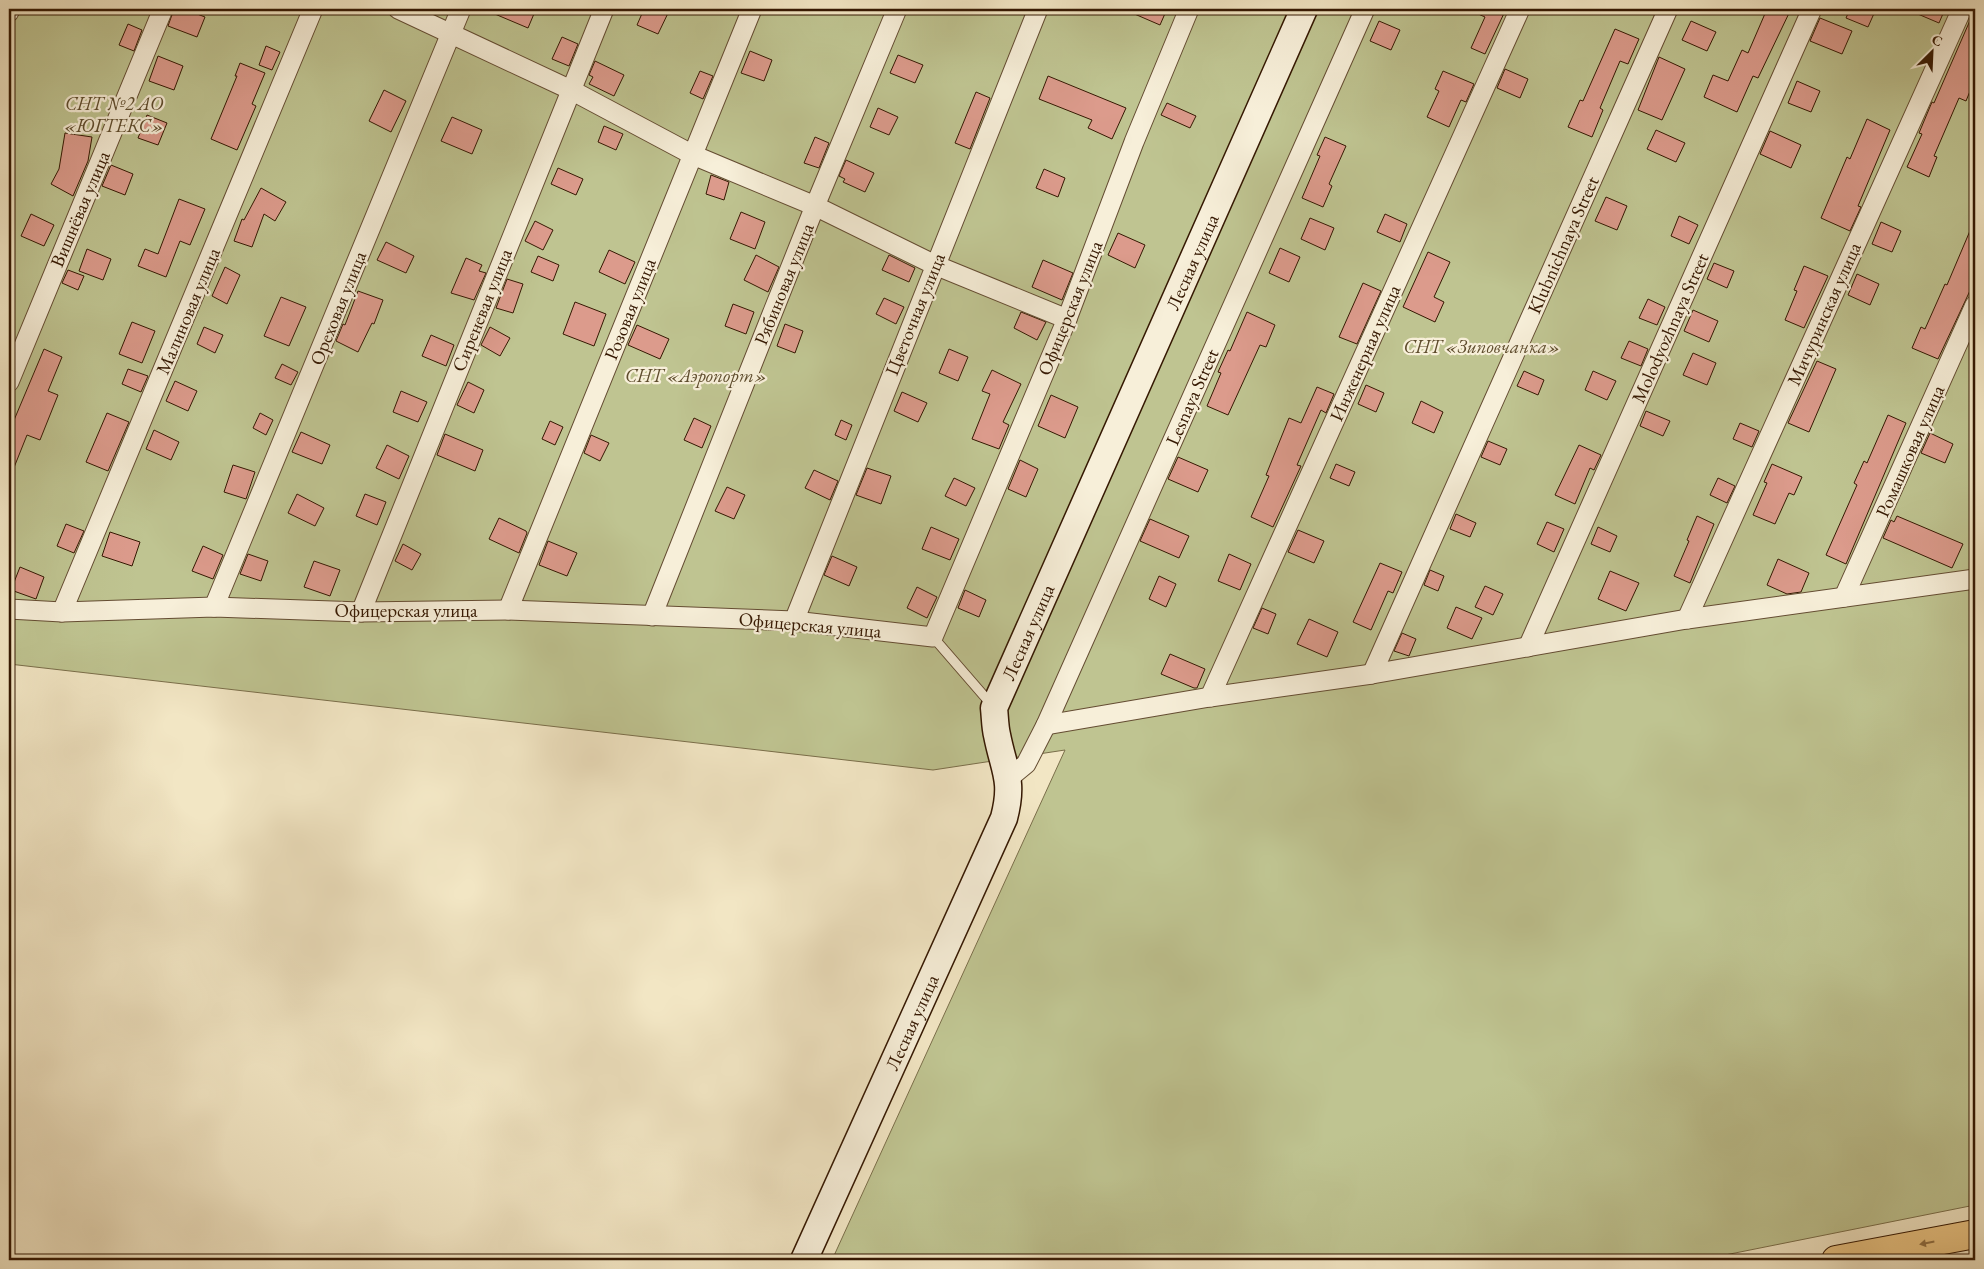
<svg xmlns="http://www.w3.org/2000/svg" width="1984" height="1269" font-family="'EB Garamond',serif">
<style>
.green{fill:#bfc491;stroke:#7a6e4a}
.building{fill:#dc9b8c;stroke:#351802}
.lines{fill:none;stroke-linecap:round;stroke-linejoin:round}
.lane-casing{stroke:#644c32;stroke-width:11}
.street-casing{stroke:#644c32;stroke-width:21}
.secondary-casing{stroke:#351802;stroke-width:29}
.highway-casing{stroke:#351802;stroke-width:30}
.lane{stroke:#f7efd9;stroke-width:9}
.street{stroke:#f7efd9;stroke-width:19}
.secondary{stroke:#f7efd9;stroke-width:26}
.highway{stroke:#e9c382;stroke-width:28}
.oneway{fill:#8f6e42}
.labels{text-anchor:middle;dominant-baseline:central;stroke-width:4.5;stroke-linejoin:round;paint-order:stroke}
.park-label{font-size:19px;font-style:italic;fill:#5e4c2d;stroke:#f7efd9}
.street-label{font-size:19px;fill:#351802;stroke:#f7efd9}
</style>
<rect width="100%" height="100%" fill="#f2e6c4"/>
<filter id="stains"><feTurbulence type="fractalNoise" baseFrequency=".004" numOctaves="4"/><feColorMatrix values="0 0 0 0 .2 0 0 0 0 .09 0 0 0 0 .02 0 0 0 .5 -.17"/></filter>
<radialGradient id="worn" r=".72"><stop offset=".6" stop-color="#630" stop-opacity="0"/><stop offset="1" stop-color="#630" stop-opacity=".3"/></radialGradient>
<path class="green" d="M9 9H1975V1205L1700 1260H832L1065 750 933 770 9 664Z"/>
<g class="building">
<path d="M174 9H184L205 17 197 37 168 26Z"/>
<path d="M483 9H536L528 28Z"/>
<path d="M644 9H670L658 34 637 25Z"/>
<path d="M1123 9H1167L1160 25Z"/>
<path d="M1467 9H1506L1485 54 1471 48 1485 17Z"/>
<path d="M1767 9H1791L1758 78 1753 76 1737 112 1704 97 1713 75 1728 81 1742 50 1748 53Z"/>
<path d="M1850 9H1876L1868 27 1846 18Z"/>
<path d="M1906 9H1945L1939 23Z"/>
<path d="M1975 9V79L1966 101 1959 98 1934 156 1937 157 1929 177 1907 167 1922 134 1919 133 1932 102 1934 103Z"/>
<path d="M1820 18 1852 31 1842 54 1810 41Z"/>
<path d="M1379 21 1400 30 1391 50 1370 41Z"/>
<path d="M1691 21 1716 32 1707 51 1682 40Z"/>
<path d="M128 24 142 30 134 51 119 45Z"/>
<path d="M1615 29 1639 39 1628 64 1620 61 1600 108 1603 110 1592 137 1568 127 1580 100 1583 101Z"/>
<path d="M562 37 578 44 569 66 552 59Z"/>
<path d="M266 46 280 52 272 70 259 65Z"/>
<path d="M750 51 772 60 764 81 741 73Z"/>
<path d="M898 55 923 65 915 83 890 73Z"/>
<path d="M158 56 183 66 174 90 149 81Z"/>
<path d="M1659 57 1685 69 1662 120 1638 110Z"/>
<path d="M595 61 624 75 614 96 589 84 593 77 589 75Z"/>
<path d="M240 63 265 73 252 104 256 106 237 150 211 139 237 76H235Z"/>
<path d="M1505 69 1528 79 1520 98 1497 88Z"/>
<path d="M700 71 713 76 703 99 690 93Z"/>
<path d="M1443 71 1474 84 1466 102 1461 100 1449 127 1427 117 1439 91 1435 89Z"/>
<path d="M1048 76 1126 108 1112 139 1088 128 1092 120 1039 99Z"/>
<path d="M1797 81 1820 91 1811 112 1788 103Z"/>
<path d="M384 90 406 101 391 132 369 121Z"/>
<path d="M976 92 990 98 970 149 955 143Z"/>
<path d="M1167 103 1196 116 1190 128 1161 115Z"/>
<path d="M878 108 898 117 889 135 870 127Z"/>
<path d="M147 115 167 123 158 145 138 138Z"/>
<path d="M452 117 482 130 472 154 441 141Z"/>
<path d="M1867 119 1890 130 1858 206 1861 207 1850 231 1821 218 1847 157 1850 159Z"/>
<path d="M604 126 623 134 616 150 598 142Z"/>
<path d="M1656 130 1685 143 1676 162 1647 149Z"/>
<path d="M1770 131 1801 145 1791 168 1760 154Z"/>
<path d="M65 133 92 137 88 161 73 196 51 184 59 169Z"/>
<path d="M815 137 829 143 819 168 804 163Z"/>
<path d="M1325 137 1346 146 1329 184 1332 186 1323 207 1302 198 1320 156 1317 155Z"/>
<path d="M846 160 874 173 865 192 843 182 845 179 839 176Z"/>
<path d="M111 165 133 174 125 195 102 186Z"/>
<path d="M558 168 583 179 576 195 551 184Z"/>
<path d="M1044 169 1065 178 1058 197 1036 188Z"/>
<path d="M711 175 729 182 724 200 706 194Z"/>
<path d="M261 188 286 202 275 221 264 214 252 247 234 241 242 219 244 220Z"/>
<path d="M1606 197 1627 206 1617 230 1595 221Z"/>
<path d="M179 199 205 209 190 245 180 241 166 277 138 266 145 249 158 254Z"/>
<path d="M741 212 765 222 755 249 730 239Z"/>
<path d="M31 214 54 225 44 246 21 236Z"/>
<path d="M1385 214 1407 224 1400 242 1377 232Z"/>
<path d="M1679 216 1698 225 1689 244 1671 236Z"/>
<path d="M1310 218 1334 228 1325 250 1301 239Z"/>
<path d="M1975 219V280L1938 359 1912 348 1921 327 1925 329 1945 284 1947 285Z"/>
<path d="M535 221 553 230 543 250 525 241Z"/>
<path d="M1881 222 1901 231 1892 252 1872 244Z"/>
<path d="M1118 233 1145 245 1135 268 1108 255Z"/>
<path d="M386 242 414 256 406 273 377 260Z"/>
<path d="M1280 248 1300 257 1289 282 1269 273Z"/>
<path d="M87 249 111 259 103 280 79 271Z"/>
<path d="M609 250 635 262 625 284 599 272Z"/>
<path d="M1428 252 1450 262 1434 297 1444 302 1435 322 1403 307Z"/>
<path d="M756 255 779 267 768 292 744 280Z"/>
<path d="M889 255 915 268 909 282 882 270Z"/>
<path d="M538 256 559 265 553 281 531 272Z"/>
<path d="M466 258 482 265 479 271 486 273 474 300 451 293Z"/>
<path d="M1043 260 1073 273 1062 300 1032 287Z"/>
<path d="M1714 263 1734 271 1727 288 1707 279Z"/>
<path d="M1804 266 1828 276 1804 328 1785 320 1797 291 1794 290Z"/>
<path d="M225 267 240 275 227 304 212 296Z"/>
<path d="M68 270 84 276 78 290 62 283Z"/>
<path d="M1857 274 1879 284 1870 305 1848 295Z"/>
<path d="M507 279 523 284 513 313 496 308Z"/>
<path d="M1363 283 1381 291 1357 344 1339 337Z"/>
<path d="M358 291 383 300 374 324 372 323 358 352 336 341 343 324 345 325Z"/>
<path d="M281 297 306 307 289 346 264 336Z"/>
<path d="M884 298 904 307 896 324 876 314Z"/>
<path d="M1648 299 1665 307 1657 325 1639 318Z"/>
<path d="M575 302 606 314 594 346 563 334Z"/>
<path d="M733 304 754 312 746 334 725 326Z"/>
<path d="M1693 310 1718 321 1709 342 1684 331Z"/>
<path d="M1021 312 1046 322 1037 340 1014 328Z"/>
<path d="M1247 312 1275 325 1266 347 1260 345 1228 415 1207 406 1221 373 1218 372 1228 350 1230 351Z"/>
<path d="M132 322 155 331 142 363 119 354Z"/>
<path d="M785 324 803 331 795 353 777 346Z"/>
<path d="M637 325 669 339 660 359 628 345Z"/>
<path d="M204 327 223 335 215 353 197 344Z"/>
<path d="M490 327 510 338 500 356 481 345Z"/>
<path d="M431 335 454 345 446 366 422 356Z"/>
<path d="M1629 341 1648 349 1641 366 1621 358Z"/>
<path d="M44 349 62 357 48 391 58 395 40 440 27 435 9 480V432Z"/>
<path d="M949 349 968 357 958 381 939 373Z"/>
<path d="M1693 353 1716 363 1707 385 1683 375Z"/>
<path d="M1817 361 1836 369 1809 432 1788 423Z"/>
<path d="M282 364 298 372 291 385 275 378Z"/>
<path d="M128 369 148 376 141 392 122 384Z"/>
<path d="M992 370 1021 384 1003 422 1009 425 999 449 972 439 990 394 982 391Z"/>
<path d="M1524 371 1544 380 1538 395 1517 386Z"/>
<path d="M1593 371 1616 381 1607 400 1585 390Z"/>
<path d="M175 381 197 391 188 411 166 401Z"/>
<path d="M468 382 484 390 474 413 457 405Z"/>
<path d="M1366 385 1384 393 1376 412 1358 404Z"/>
<path d="M1317 387 1334 394 1326 413 1321 410 1297 465 1301 466 1273 527 1251 517 1269 476 1266 475 1289 418 1301 423Z"/>
<path d="M401 391 427 402 418 422 393 412Z"/>
<path d="M902 392 927 403 918 422 894 411Z"/>
<path d="M1051 395 1078 407 1065 438 1038 426Z"/>
<path d="M1421 401 1443 412 1434 433 1412 423Z"/>
<path d="M1646 411 1670 421 1663 436 1640 426Z"/>
<path d="M107 413 129 422 108 471 86 462Z"/>
<path d="M260 413 273 420 266 435 253 428Z"/>
<path d="M1888 415 1906 423 1846 564 1826 555 1857 485 1854 483 1864 461 1867 463Z"/>
<path d="M694 418 711 426 702 448 684 440Z"/>
<path d="M841 420 852 425 846 440 835 435Z"/>
<path d="M550 421 563 427 555 445 542 439Z"/>
<path d="M1740 423 1759 431 1752 447 1733 439Z"/>
<path d="M154 430 179 442 171 460 146 449Z"/>
<path d="M301 432 330 445 322 464 292 452Z"/>
<path d="M1930 433 1953 444 1945 463 1921 453Z"/>
<path d="M445 434 483 450 475 471 437 455Z"/>
<path d="M591 435 609 443 600 461 584 453Z"/>
<path d="M1488 441 1507 449 1500 465 1481 457Z"/>
<path d="M387 445 409 456 399 479 376 468Z"/>
<path d="M1579 445 1601 455 1594 470 1590 468 1575 504 1555 495Z"/>
<path d="M1178 457 1208 470 1198 492 1168 479Z"/>
<path d="M1020 460 1038 469 1026 497 1008 489Z"/>
<path d="M1336 464 1355 472 1349 486 1330 478Z"/>
<path d="M1772 464 1802 477 1794 495 1789 493 1775 524 1753 515 1767 483 1764 482Z"/>
<path d="M233 465 255 472 246 499 224 492Z"/>
<path d="M867 468 891 476 881 504 856 495Z"/>
<path d="M814 470 838 481 830 500 805 488Z"/>
<path d="M954 478 975 488 966 506 945 496Z"/>
<path d="M1718 478 1735 486 1727 503 1710 495Z"/>
<path d="M727 487 745 495 734 519 715 511Z"/>
<path d="M297 494 324 508 315 526 288 513Z"/>
<path d="M365 494 386 502 377 525 356 516Z"/>
<path d="M1456 514 1476 523 1470 537 1450 529Z"/>
<path d="M1697 516 1714 524 1690 583 1674 576 1689 541 1687 540Z"/>
<path d="M1897 516 1963 544 1952 568 1883 538 1891 520 1894 522Z"/>
<path d="M499 518 526 531 527 533 519 553 489 539Z"/>
<path d="M1150 519 1189 536 1179 558 1140 541Z"/>
<path d="M1547 522 1564 529 1554 552 1537 544Z"/>
<path d="M66 524 84 531 74 553 57 546Z"/>
<path d="M931 527 959 539 950 560 922 549Z"/>
<path d="M1598 527 1617 536 1610 552 1591 544Z"/>
<path d="M1298 530 1324 541 1314 563 1288 552Z"/>
<path d="M110 532 140 542 132 566 102 556Z"/>
<path d="M548 541 577 553 567 576 539 565Z"/>
<path d="M403 544 421 554 412 570 395 561Z"/>
<path d="M203 546 223 555 213 579 192 571Z"/>
<path d="M248 554 268 561 261 581 240 574Z"/>
<path d="M1229 554 1251 564 1240 590 1218 581Z"/>
<path d="M832 556 857 567 849 586 824 575Z"/>
<path d="M1778 559 1809 573 1801 592 1787 594 1767 585Z"/>
<path d="M314 561 340 570 330 596 304 587Z"/>
<path d="M1380 563 1402 572 1393 593 1388 591 1371 630 1353 622Z"/>
<path d="M20 567 44 577 36 599 11 590Z"/>
<path d="M1430 570 1444 576 1438 591 1424 585Z"/>
<path d="M1610 571 1639 583 1626 611 1598 599Z"/>
<path d="M1159 576 1176 584 1166 607 1149 599Z"/>
<path d="M1485 586 1503 594 1493 615 1475 607Z"/>
<path d="M917 587 937 597 927 618 907 608Z"/>
<path d="M965 590 986 600 979 617 958 608Z"/>
<path d="M1456 607 1482 618 1472 639 1447 628Z"/>
<path d="M1262 608 1276 614 1268 634 1253 628Z"/>
<path d="M1309 619 1338 632 1327 657 1297 644Z"/>
<path d="M1402 633 1416 639 1409 656 1394 651Z"/>
<path d="M1170 654 1205 669 1197 688H1194L1161 674Z"/>
</g>
<g class="lines">
<defs>
<path id="lane" d="M933 637 991 704"/>
<g id="street">
<path d="M398 9 571 90 693 155 815 206 935 265 1067 319"/>
<path d="M9 12 10 9"/>
<path d="M9 382 163 9"/>
<path d="M1844 597 1975 305"/>
<path d="M214 607 461 9"/>
<path d="M9 609 62 612 214 607 361 612 508 610 794 621 933 637 1067 319 1134 142 1189 9"/>
<path d="M508 610 752 9"/>
<path d="M62 612 313 9"/>
<path d="M361 612 604 9"/>
<path d="M652 616 815 206 897 9"/>
<path d="M1687 619 1962 9"/>
<path d="M794 621 1038 9"/>
<path d="M1528 647 1812 9"/>
<path d="M1372 674 1668 9"/>
<path d="M1210 697 1520 9"/>
<path d="M1046 725 1210 697 1372 674 1687 619 1975 579"/>
<path d="M1009 778 1026 764 1046 725 1365 9"/>
</g>
<g id="secondary">
<path id="s1" d="M804 1260 1004 818C1014 780 1004 771 997 735 995 727 995 717 994 708L1304 9"/>
</g>
<path id="highway" d="M1836 1260 1975 1234"/>
</defs>
<use href="#lane" class="lane-casing"/>
<use href="#street" class="street-casing"/>
<use href="#secondary" class="secondary-casing"/>
<use href="#highway" class="highway-casing"/>
<use href="#lane" class="lane"/>
<use href="#street" class="street"/>
<use href="#secondary" class="secondary"/>
<use href="#highway" class="highway"/>
</g>
<defs><path id="oneway-solid" d="M-6-.8H1V-3.2L6.5 0L1 3.2V.8H-6Z" transform="scale(1.25)"/></defs>
<use class="oneway" href="#oneway-solid" transform="translate(1927 1243) rotate(169)"/>
<g class="labels">
<g class="park-label">
<text x="114" y="103">СНТ №2 АО<tspan x="114" dy="22">«ЮГТЕКС»</tspan></text>
<text x="1482" y="346">СНТ «Зиповчанка»</text>
<text x="696" y="375">СНТ «Аэропорт»</text>
</g>
<g class="street-label">
<text transform="translate(80 209) rotate(-67)">Вишнёвая улица</text>
<text transform="translate(1563 245) rotate(-66)">Klubnichnaya Street</text>
<text stroke="none"><textPath href="#s1" startOffset="1085">Лесная улица</textPath></text>
<text transform="translate(784 284) rotate(-68)">Рябиновая улица</text>
<text transform="translate(338 308) rotate(-68)">Ореховая улица</text>
<text transform="translate(1070 308) rotate(-68)">Офицерская улица</text>
<text transform="translate(630 309) rotate(-68)">Розовая улица</text>
<text transform="translate(482 310) rotate(-68)">Сиреневая улица</text>
<text transform="translate(188 311) rotate(-67)">Малиновая улица</text>
<text transform="translate(915 314) rotate(-68)">Цветочная улица</text>
<text transform="translate(1824 314) rotate(-66)">Мичуринская улица</text>
<text transform="translate(1670 328) rotate(-66)">Molodyozhnaya Street</text>
<text transform="translate(1365 353) rotate(-66)">Инженерная улица</text>
<text transform="translate(1192 397) rotate(-66)">Lesnaya Street</text>
<text transform="translate(1910 451) rotate(-66)">Ромашковая улица</text>
<text x="406" y="610">Офицерская улица</text>
<text transform="translate(810 625) rotate(5)">Офицерская улица</text>
<text stroke="none"><textPath href="#s1" startOffset="680">Лесная улица</textPath></text>
<text stroke="none"><textPath href="#s1" startOffset="261">Лесная улица</textPath></text>
</g>
</g>
<rect width="1984" height="1269" fill="none" stroke="#f2e6c4" stroke-width="30"/>
<rect x="10" y="10" width="1964" height="1249" fill="none" stroke="#351802" stroke-width="2.5"/>
<rect x="15" y="15" width="1954" height="1239" fill="none" stroke="#351802"/>
<g transform="translate(1932 52) rotate(24)" stroke="#f7efd9" stroke-width="4" paint-order="stroke">
<path d="M0-4L9 19L0 12L-9 19Z" fill="#351802"/>
<text y="-8" font-size="14" font-weight="bold" text-anchor="middle" fill="#351802">С</text>
</g>
<rect width="100%" height="100%" filter="url(#stains)"/>
<rect width="100%" height="100%" fill="url(#worn)"/>
</svg>
